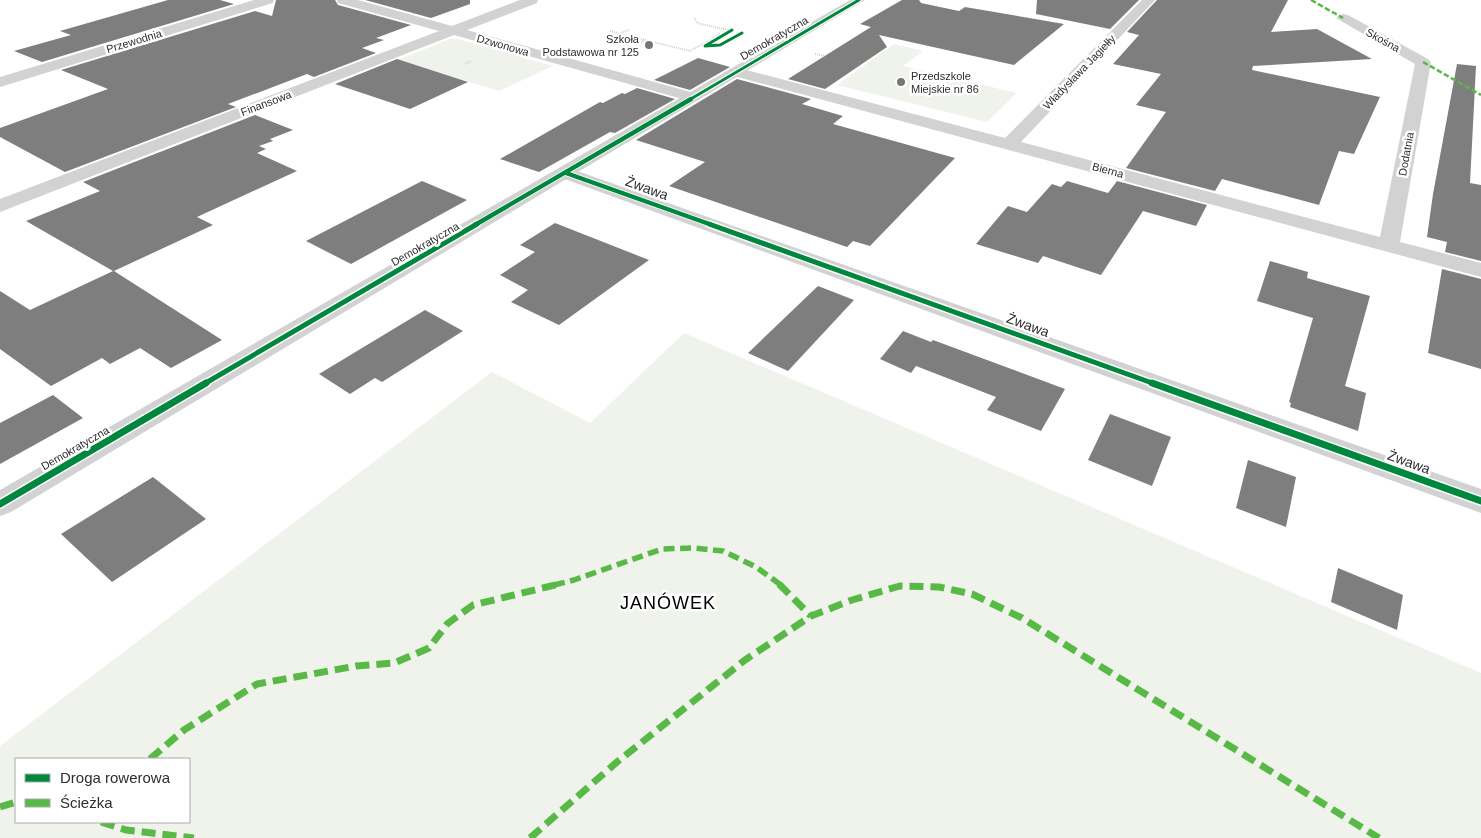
<svg xmlns="http://www.w3.org/2000/svg" width="1481" height="838" font-family="Arial,sans-serif">
<style>
.green{fill:#f0f3ec;fill-rule:evenodd}
.building{fill:#7e7e7e}
.lines{fill:none;stroke-linecap:round;stroke-linejoin:round}
.path{stroke:#d2d2d2;stroke-width:2;stroke-dasharray:1 1;stroke-linecap:butt}
.minor{fill:#d2d2d2;fill-rule:evenodd}
.tertiary{fill:#d2d2d2;fill-rule:evenodd}
.quiet-far2{stroke:#58b947;stroke-width:2.5;stroke-dasharray:5.5 2.5;stroke-linecap:butt}
.quiet-far1{stroke:#58b947;stroke-width:5.5;stroke-dasharray:11 5.5;stroke-linecap:butt}
.quiet{stroke:#58b947;stroke-width:7;stroke-dasharray:14 7;stroke-linecap:butt}
.cycleway-far3-casing{stroke:#fff;stroke-width:5}
.cycleway-far2-casing{stroke:#fff;stroke-width:6}
.cycleway-far1-casing{stroke:#fff;stroke-width:8}
.cycleway-casing{stroke:#fff;stroke-width:10}
.cycleway-far3{stroke:#00873e;stroke-width:3}
.cycleway-far2{stroke:#00873e;stroke-width:4.5}
.cycleway-far1{stroke:#00873e;stroke-width:5}
.cycleway{stroke:#00873e;stroke-width:7}
.poi-dot{fill:#767676;stroke:#fff;stroke-width:2}
.labels{text-anchor:middle;dominant-baseline:central;stroke-width:5;stroke-linejoin:round;paint-order:stroke}
.far-street-label{font-size:11px;fill:#2d2d2d;stroke:#fff}
.far-poi-label{font-size:11px;fill:#2d2d2d;stroke:#fff;text-anchor:end}
.street-label{font-size:14px;fill:#2d2d2d;stroke:#fff}
.near-neighbourhood-label{font-size:18px;letter-spacing:1px;fill:#000;stroke:#fff}
</style>
<rect width="100%" height="100%" fill="#fff"/>
<g class="green">
<path d="M450 39H458L553 66 499 91 397 60Z"/>
<path d="M894 44 923 51 903 66 1017 93 987 122 837 85Z"/>
<path d="M684 333 1481 673V838H0V746L492 372 590 423ZM16 759H189V822H16Z"/>
</g>
<g class="building">
<path d="M168 0H220L234 4 42 62 14 51 71 35 60 31Z"/>
<path d="M276 0H335L338 5 411 25 376 38 384 40 362 48 376 53 314 77 307 74 228 104 236 107 65 172 0 137V128L108 89 61 70 255 11 272 16Z"/>
<path d="M365 0H470V4L431 18Z"/>
<path d="M902 0H919L921 3 959 11 965 7 1064 24 1014 65 879 35 887 47 825 89 788 79 871 27 860 24Z"/>
<path d="M1037 0H1139L1110 29 1036 14Z"/>
<path d="M1157 0H1288L1271 32 1317 29 1372 59 1253 66 1252 70 1380 97 1354 154 1339 151 1319 205 1222 179 1215 191 1126 168 1166 112 1136 105 1161 74 1113 64 1139 35 1127 32Z"/>
<path d="M698 58 730 67 690 90 654 80Z"/>
<path d="M397 59 468 82 410 109 335 84Z"/>
<path d="M1457 64 1476 66 1470 183 1481 185V261L1445 252 1447 242 1427 237 1433 194Z"/>
<path d="M737 79 811 99 802 104 843 116 833 124 955 158 870 246 853 241 847 247 669 186 705 162 636 140Z"/>
<path d="M637 88 675 99 615 133 610 132 539 172 500 159 600 102 603 103 622 93 625 94Z"/>
<path d="M255 115 293 130 270 139 273 141 259 146 266 149 257 153 297 171 197 217 213 225 114 271 222 340 171 368 140 348 110 364 102 358 51 386 0 349V291L30 310 113 271 26 221 100 191 83 182Z"/>
<path d="M422 181 467 200 351 264 306 241Z"/>
<path d="M1067 181 1108 193 1117 181 1207 205 1196 226 1143 211 1101 275 1043 256 1038 263 976 244 1008 206 1027 212 1052 184 1061 187Z"/>
<path d="M555 223 649 260 559 325 511 302 528 290 500 275 535 252 520 245Z"/>
<path d="M1270 261 1308 272 1307 278 1370 296 1345 386 1366 393 1358 431 1290 407 1291 403 1289 402 1313 318 1257 301Z"/>
<path d="M1442 269 1481 279V369L1428 353Z"/>
<path d="M818 286 854 300 788 371 748 353Z"/>
<path d="M425 310 463 331 382 382 375 378 350 394 319 374Z"/>
<path d="M903 331 931 342 933 340 1065 389 1041 431 987 410 996 397 916 366 911 373 880 359Z"/>
<path d="M53 395 83 418 0 464V423Z"/>
<path d="M1110 414 1171 437 1152 486 1088 460Z"/>
<path d="M1248 460 1296 477 1286 527 1236 508Z"/>
<path d="M153 477 206 519 112 582 61 534Z"/>
<path d="M1338 568 1403 595 1397 630 1331 602Z"/>
</g>
<g class="lines">
<g class="path">
<path d="M610 31 645 40 620 52"/>
<path d="M621 33 629 30"/>
<path d="M645 40 690 51 728 30 697 23 694 17"/>
<path d="M815 54 825 56"/>
<path d="M465 64 471 61"/>
</g>
<g class="minor">
<path d="M254 0H274L273 3 0 87V77Z"/>
<path d="M337 0H358L452 26 520 0H538L537 3 467 30 698 94 700 97 698 100H686L454 35 0 212V199L439 31 338 3Z"/>
<path d="M1142 0H1155L1021 142 1380 237 1415 64 1336 18 1343 14 1348 15 1428 59 1431 62 1400 242 1481 263V277L730 75 727 72 730 69 735 67 1005 138Z"/>
<path d="M566 167 1481 489V513L559 177 557 173 559 169Z"/>
</g>
<path class="tertiary" d="M850 0H865L11 512 0 516V490Z"/>
<g class="quiet-far2">
<path d="M1311 0 1343 18"/>
<path d="M1423 62 1481 95"/>
</g>
<path class="quiet-far1" d="M554 585 574 580 662 549 694 548 723 551 756 567 781 585"/>
<g class="quiet">
<path d="M779 584 811 616"/>
<path d="M150 759 184 730 257 684 356 666 394 663 429 648 447 624 473 605 559 584"/>
<path d="M0 807 16 802"/>
<path d="M101 822 126 830 194 838"/>
<path d="M530 838 617 762 745 660 811 616 852 600 900 586 939 587 972 594 1022 618 1379 838"/>
</g>
<defs>
<g id="cycleway-far3">
<path d="M732 30 705 46 720 45 742 33"/>
<path d="M689 100 859 0"/>
</g>
<g id="cycleway-far2">
<path d="M566 173 712 225"/>
<path d="M475 225 691 99"/>
</g>
<g id="cycleway-far1">
<path d="M709 224 1155 384"/>
<path d="M204 384 477 224"/>
</g>
<g id="cycleway">
<path d="M1152 383 1481 501"/>
<path d="M0 504 206 383"/>
</g>
</defs>
<use href="#cycleway-far3" class="cycleway-far3-casing"/>
<use href="#cycleway-far2" class="cycleway-far2-casing"/>
<use href="#cycleway-far1" class="cycleway-far1-casing"/>
<use href="#cycleway" class="cycleway-casing"/>
<use href="#cycleway-far3" class="cycleway-far3"/>
<use href="#cycleway-far2" class="cycleway-far2"/>
<use href="#cycleway-far1" class="cycleway-far1"/>
<use href="#cycleway" class="cycleway"/>
</g>
<g class="poi-dot">
<circle cx="649" cy="45" r="5"/>
<circle cx="901" cy="82" r="5"/>
</g>
<g class="labels">
<g class="far-street-label">
<text transform="translate(774 38) rotate(-30)">Demokratyczna</text>
<text transform="translate(1383 40) rotate(29)">Skośna</text>
<text transform="translate(134 41) rotate(-17)">Przewodnia</text>
<text transform="translate(503 45) rotate(16)">Dzwonowa</text>
<text transform="translate(1079 72) rotate(-46)">Władysława Jagiełły</text>
<text transform="translate(266 103) rotate(-21)">Finansowa</text>
<text transform="translate(1406 154) rotate(-80)">Dodatnia</text>
<text transform="translate(1108 170) rotate(15)">Bierna</text>
<text transform="translate(425 244) rotate(-30)">Demokratyczna</text>
<text transform="translate(75 448) rotate(-30)">Demokratyczna</text>
</g>
<g class="far-poi-label">
<text x="639" y="39">Szkoła<tspan x="639" dy="13">Podstawowa nr 125</tspan></text>
<text x="911" y="76" text-anchor="start">Przedszkole<tspan x="911" dy="13">Miejskie nr 86</tspan></text>
</g>
<g class="street-label">
<text transform="translate(647 188) rotate(20)">Żwawa</text>
<text transform="translate(1028 325) rotate(20)">Żwawa</text>
<text transform="translate(1409 462) rotate(20)">Żwawa</text>
</g>
<g class="near-neighbourhood-label">
<text x="668" y="603">JANÓWEK</text>
</g>
</g>
<rect x="15" y="758" width="175" height="65" fill="#ffffff" stroke="#ababab"/>
<rect x="25" y="774" width="25" height="8" fill="#00873e" stroke="#ababab"/>
<text x="60" y="783" font-size="15" fill="#2d2d2d">Droga rowerowa</text>
<rect x="25" y="799" width="25" height="8" fill="#58b947" stroke="#ababab"/>
<text x="60" y="808" font-size="15" fill="#2d2d2d">Ścieżka</text>
</svg>
